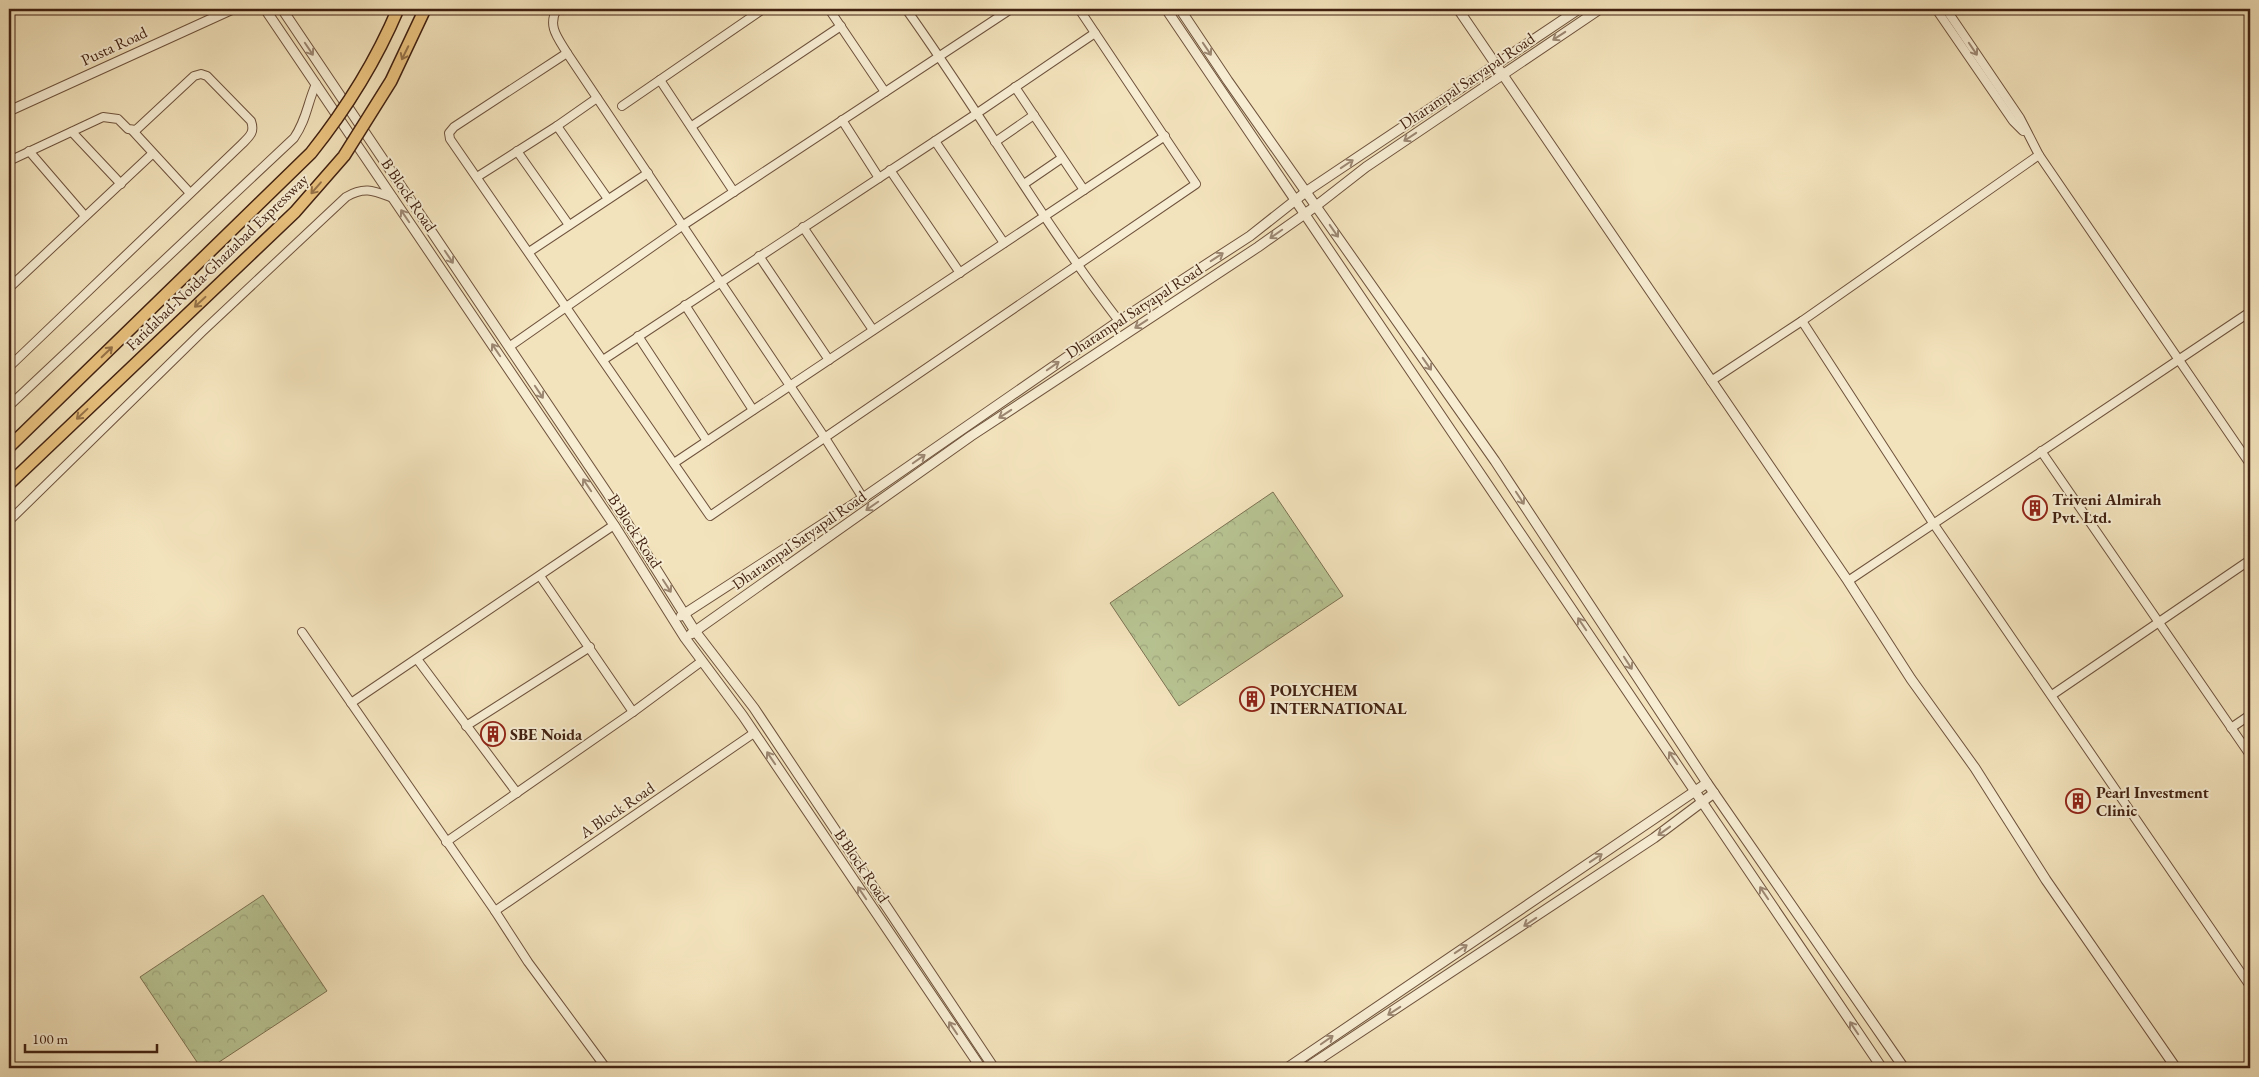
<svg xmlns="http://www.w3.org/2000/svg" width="2259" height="1077" font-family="'EB Garamond',serif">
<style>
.park{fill:url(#park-crowns);stroke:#7c7252}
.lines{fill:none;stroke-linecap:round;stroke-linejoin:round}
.minor-casing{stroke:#6e523c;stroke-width:10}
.tertiary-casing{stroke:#6e523c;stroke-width:11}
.minor{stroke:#f7edd3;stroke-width:8}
.tertiary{stroke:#f7edd3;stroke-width:9}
.primary-bridge-casing{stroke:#412111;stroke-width:14;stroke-linecap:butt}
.primary-bridge{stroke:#eac27e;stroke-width:11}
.oneway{stroke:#9c8772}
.oneway2{stroke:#967248}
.labels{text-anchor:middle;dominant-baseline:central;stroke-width:4;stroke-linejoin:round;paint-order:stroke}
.street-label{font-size:16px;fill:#412111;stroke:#f7edd3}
.poi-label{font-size:16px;font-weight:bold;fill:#412111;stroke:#f7edd3;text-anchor:start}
</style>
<defs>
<pattern id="park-crowns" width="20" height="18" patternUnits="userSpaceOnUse" patternTransform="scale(1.25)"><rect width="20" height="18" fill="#b8c493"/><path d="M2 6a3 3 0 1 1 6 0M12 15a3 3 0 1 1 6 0" fill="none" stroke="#9fa87e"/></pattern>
</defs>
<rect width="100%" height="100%" fill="#f3e3bc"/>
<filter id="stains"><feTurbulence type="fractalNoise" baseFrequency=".004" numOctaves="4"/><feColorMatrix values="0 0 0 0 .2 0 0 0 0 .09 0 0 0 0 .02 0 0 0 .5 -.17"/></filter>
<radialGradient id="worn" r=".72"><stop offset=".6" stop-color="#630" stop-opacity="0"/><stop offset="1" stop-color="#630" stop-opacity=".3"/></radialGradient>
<g class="park">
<path d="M1273 492 1343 596 1179 706 1110 603Z"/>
<path d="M263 895 327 991 210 1068H201L140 977Z"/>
</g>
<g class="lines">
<defs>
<g id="minor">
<path d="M557 9C547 26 558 38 567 53L825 438 863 498"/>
<path d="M829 9 885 92"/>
<path d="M906 9C979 111 1042 221 1119 321"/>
<path d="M1936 9 2013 121 2023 131"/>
<path d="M1946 9 2020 118 2039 155 2250 464"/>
<path d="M567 53 454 127 449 133 450 139 710 516 1196 184 1079 9"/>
<path d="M660 80 734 192"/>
<path d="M1015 87 1084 190"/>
<path d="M622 106 763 9"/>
<path d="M842 120 879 178"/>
<path d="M557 126 608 199"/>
<path d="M692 126 841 26"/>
<path d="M132 130 190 193"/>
<path d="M72 132 121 184"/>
<path d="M935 141 1004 243"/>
<path d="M995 142 1034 115"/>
<path d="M29 151 85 216"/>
<path d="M517 151 569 225"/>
<path d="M9 161 103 117 118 119 128 129 136 130 194 76 201 74 207 76 251 121C255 132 250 136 242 144L9 367"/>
<path d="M890 170 960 273"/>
<path d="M477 177 557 126 597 98"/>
<path d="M1024 184 1062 158"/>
<path d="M803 227 873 330"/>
<path d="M529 252 648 173"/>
<path d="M759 256 829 360"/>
<path d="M9 288 152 154"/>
<path d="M685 305 753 410"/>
<path d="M1802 321 1933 523 2250 986"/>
<path d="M638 336 707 441"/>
<path d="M509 347 682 226 1011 9"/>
<path d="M603 360 976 114 1095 33"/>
<path d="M1711 381 1802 321 2039 155"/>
<path d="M9 406 294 138C307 119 307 104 316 84"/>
<path d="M2041 451 2250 755"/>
<path d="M674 463 1165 136"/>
<path d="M9 521 203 331 346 197C365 186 374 191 393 198"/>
<path d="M540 576 633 712"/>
<path d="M1848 581 2250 312"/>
<path d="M302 632 495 911 528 962 606 1068"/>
<path d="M417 659 517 793"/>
<path d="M2052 695 2250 560"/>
<path d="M351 703 614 525"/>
<path d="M466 726 590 647"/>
<path d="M2231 728 2250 715"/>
<path d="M446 842 633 712 702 661"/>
<path d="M495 911 754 733"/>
</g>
<g id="tertiary">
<path d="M265 9 614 525 685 638 743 716 981 1068"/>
<path d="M282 9 624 518 695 631 754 708 994 1068"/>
<path d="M1166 9 1882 1068"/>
<path d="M1180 9 1228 81 1495 461 1707 783 1904 1068"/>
<path d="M1458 9 1848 581 1911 679 1975 768 2046 880 2176 1068"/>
<path d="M9 111 233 9"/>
<path d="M681 616 863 498 1119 321 1250 236 1307 191 1579 9"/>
<path d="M691 634 971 436 1258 247 1316 206 1366 167 1600 9"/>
<path d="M1287 1068 1707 783"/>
<path d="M1306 1068 1654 838 1714 793"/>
</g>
</defs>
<use href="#minor" class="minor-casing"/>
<use href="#tertiary" class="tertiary-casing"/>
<use href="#minor" class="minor"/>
<use href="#tertiary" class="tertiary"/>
<defs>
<g id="primary-bridge">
<path d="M9 447 311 153C346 109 376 61 398 9"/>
<path d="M9 484 295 212 344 156 391 81 425 9"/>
</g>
</defs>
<use href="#primary-bridge" class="primary-bridge-casing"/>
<use href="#primary-bridge" class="primary-bridge"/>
</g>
<defs><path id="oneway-shaft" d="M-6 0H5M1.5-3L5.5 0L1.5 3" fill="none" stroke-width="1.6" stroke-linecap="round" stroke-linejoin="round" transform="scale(1.25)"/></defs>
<g class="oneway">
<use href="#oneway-shaft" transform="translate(1559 36) rotate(147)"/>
<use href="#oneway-shaft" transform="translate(309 49) rotate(56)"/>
<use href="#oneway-shaft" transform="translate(1207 49) rotate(56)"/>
<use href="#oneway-shaft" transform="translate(1973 49) rotate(56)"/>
<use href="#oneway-shaft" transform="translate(1410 137) rotate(146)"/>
<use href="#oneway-shaft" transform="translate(1347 164) rotate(-34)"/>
<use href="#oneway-shaft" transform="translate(405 216) rotate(-124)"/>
<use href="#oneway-shaft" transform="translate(1334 231) rotate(55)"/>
<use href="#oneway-shaft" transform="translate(1276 234) rotate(145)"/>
<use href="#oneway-shaft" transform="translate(449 257) rotate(56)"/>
<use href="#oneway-shaft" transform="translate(1217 257) rotate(-33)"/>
<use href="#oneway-shaft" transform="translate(1141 324) rotate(147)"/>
<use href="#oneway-shaft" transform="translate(496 350) rotate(-124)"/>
<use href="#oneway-shaft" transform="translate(1427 364) rotate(55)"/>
<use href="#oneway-shaft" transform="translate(1053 366) rotate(-35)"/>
<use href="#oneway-shaft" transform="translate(539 392) rotate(56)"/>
<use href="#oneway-shaft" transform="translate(1005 414) rotate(147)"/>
<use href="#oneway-shaft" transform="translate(919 459) rotate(-35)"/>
<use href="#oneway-shaft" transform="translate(587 485) rotate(-124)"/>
<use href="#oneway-shaft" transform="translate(1520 498) rotate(57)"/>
<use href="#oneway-shaft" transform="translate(872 506) rotate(145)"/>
<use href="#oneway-shaft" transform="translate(667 586) rotate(57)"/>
<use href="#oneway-shaft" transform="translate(1582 624) rotate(-124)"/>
<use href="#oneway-shaft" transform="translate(1628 663) rotate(57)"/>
<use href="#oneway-shaft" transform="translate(771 758) rotate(-124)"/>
<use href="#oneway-shaft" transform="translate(1673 758) rotate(-124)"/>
<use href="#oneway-shaft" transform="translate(1664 831) rotate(144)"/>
<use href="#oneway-shaft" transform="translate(1596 858) rotate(-34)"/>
<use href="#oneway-shaft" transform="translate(862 893) rotate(-124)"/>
<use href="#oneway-shaft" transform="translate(1764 893) rotate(-124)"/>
<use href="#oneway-shaft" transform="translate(1530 922) rotate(146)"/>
<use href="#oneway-shaft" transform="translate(1461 949) rotate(-34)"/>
<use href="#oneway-shaft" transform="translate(1394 1011) rotate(147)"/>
<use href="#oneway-shaft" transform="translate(953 1028) rotate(-124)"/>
<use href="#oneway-shaft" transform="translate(1854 1028) rotate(-124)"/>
<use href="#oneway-shaft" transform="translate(1327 1040) rotate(-35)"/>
</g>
<g class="oneway2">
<use href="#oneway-shaft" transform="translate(405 53) rotate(116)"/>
<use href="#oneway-shaft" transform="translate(316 188) rotate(131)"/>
<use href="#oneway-shaft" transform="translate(200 302) rotate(137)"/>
<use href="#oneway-shaft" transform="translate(107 352) rotate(-44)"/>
<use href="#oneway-shaft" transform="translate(82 414) rotate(137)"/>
</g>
<defs>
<symbol id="building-ring" viewBox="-11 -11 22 22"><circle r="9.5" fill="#f7edd3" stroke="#8f2418" stroke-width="1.5"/><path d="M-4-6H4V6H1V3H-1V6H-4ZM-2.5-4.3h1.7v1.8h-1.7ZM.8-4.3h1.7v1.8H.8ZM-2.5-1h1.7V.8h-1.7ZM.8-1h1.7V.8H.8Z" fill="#8f2418"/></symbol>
</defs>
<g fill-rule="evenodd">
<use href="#building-ring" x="2021" y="494" width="28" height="28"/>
<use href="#building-ring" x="1238" y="685" width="28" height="28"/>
<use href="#building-ring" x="479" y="720" width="28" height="28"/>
<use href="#building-ring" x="2064" y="787" width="28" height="28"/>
</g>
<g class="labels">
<g class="street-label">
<text transform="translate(114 46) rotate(-25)">Pusta Road</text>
<text transform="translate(1467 81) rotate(-34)">Dharampal Satyapal Road</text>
<text transform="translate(409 195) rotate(56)">B Block Road</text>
<text transform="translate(217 262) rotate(-44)">Faridabad-Noida-Ghaziabad Expressway</text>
<text transform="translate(1134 311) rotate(-33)">Dharampal Satyapal Road</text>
<text transform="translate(635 531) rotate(57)">B Block Road</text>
<text transform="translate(799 540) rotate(-35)">Dharampal Satyapal Road</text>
<text transform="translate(617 810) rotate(-34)">A Block Road</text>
<text transform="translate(862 866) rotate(56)">B Block Road</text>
</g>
<g class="poi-label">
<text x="2052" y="499">Triveni Almirah<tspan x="2052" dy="18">Pvt. Ltd.</tspan></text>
<text x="1270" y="690">POLYCHEM<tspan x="1270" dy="18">INTERNATIONAL</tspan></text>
<text x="510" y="734">SBE Noida</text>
<text x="2096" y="792">Pearl Investment<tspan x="2096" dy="18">Clinic</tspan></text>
</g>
</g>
<rect width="2259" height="1077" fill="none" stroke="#f3e3bc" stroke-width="30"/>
<rect x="10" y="10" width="2239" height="1057" fill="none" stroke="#412111" stroke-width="2.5"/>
<rect x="15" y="15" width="2229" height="1047" fill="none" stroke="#412111"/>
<path d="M25 1044v8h132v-8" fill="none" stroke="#412111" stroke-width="2.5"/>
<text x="32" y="1044" font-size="15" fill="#412111" stroke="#f7edd3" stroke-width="4" paint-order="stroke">100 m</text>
<rect width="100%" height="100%" filter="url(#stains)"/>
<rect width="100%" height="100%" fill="url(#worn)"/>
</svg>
